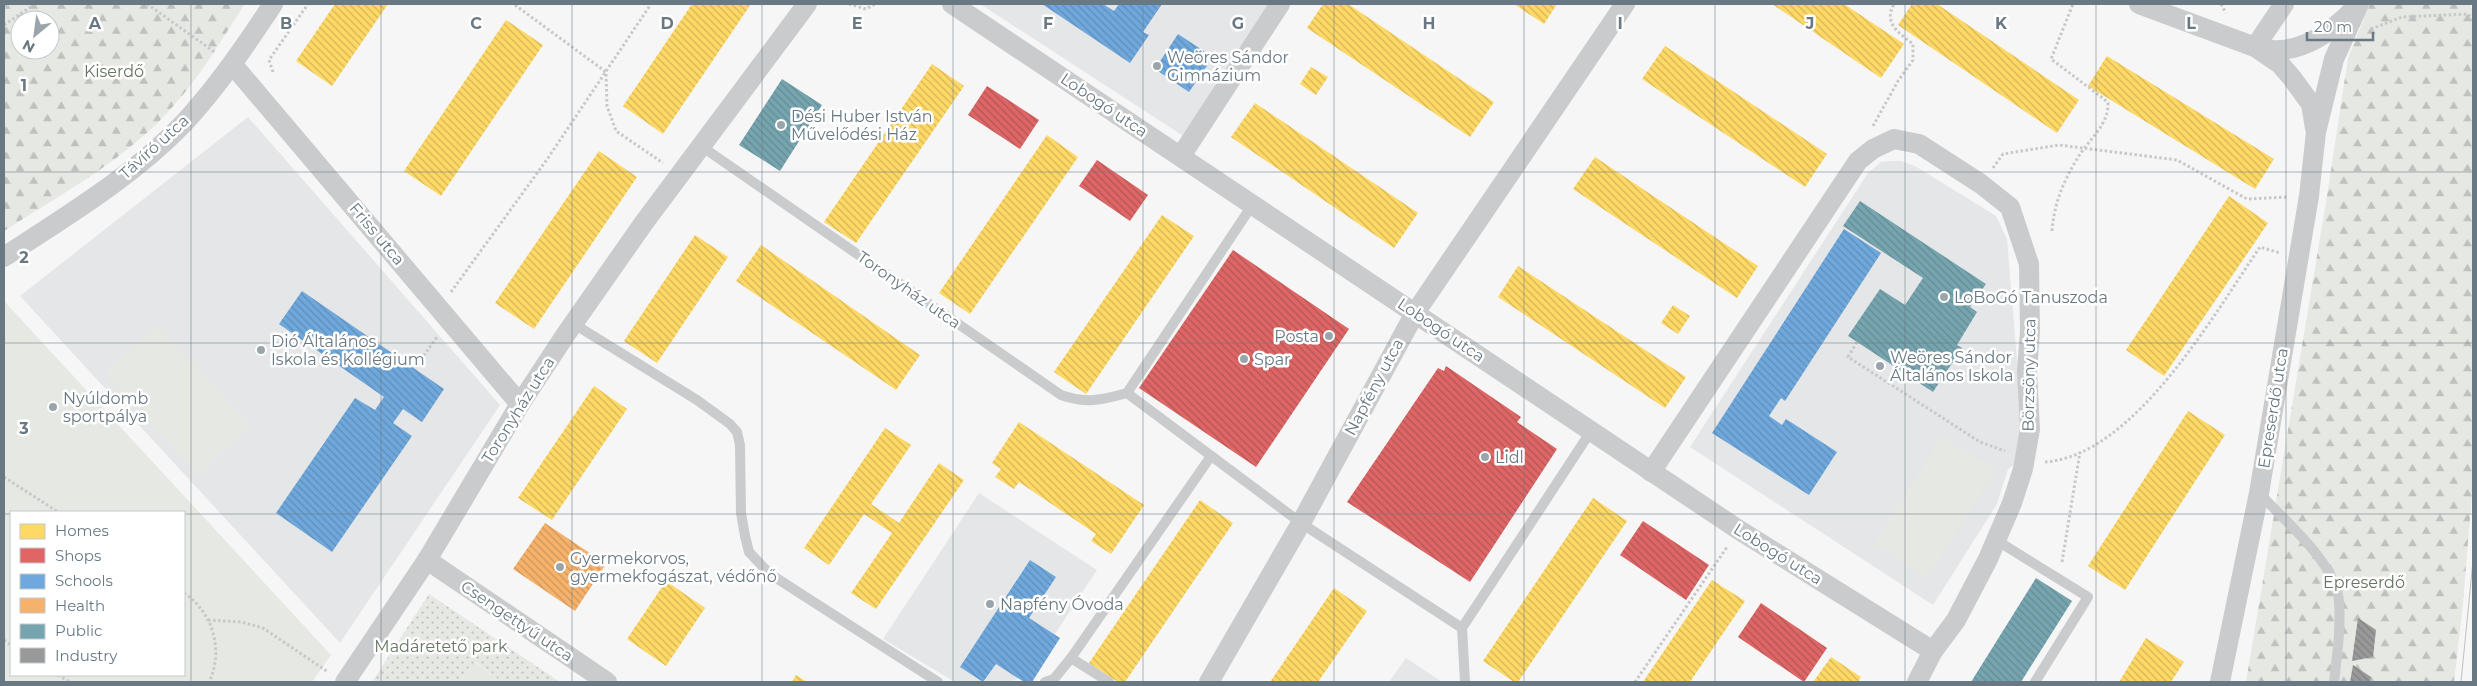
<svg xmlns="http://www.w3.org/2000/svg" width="2477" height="686" font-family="Montserrat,sans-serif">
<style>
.built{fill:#e5e6e7}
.forest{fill:url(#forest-firs);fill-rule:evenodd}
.park{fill:url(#park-dots)}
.garden{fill:#e6e8e3;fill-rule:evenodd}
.homes{fill:url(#homes-back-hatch)}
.shops{fill:url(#shops-back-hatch)}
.schools{fill:url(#schools-back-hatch)}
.health{fill:url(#health-back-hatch)}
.public{fill:url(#public-back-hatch)}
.industry{fill:url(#industry-back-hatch)}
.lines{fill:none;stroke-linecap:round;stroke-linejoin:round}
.path{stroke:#c7c8c9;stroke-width:3;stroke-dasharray:2.5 2.5;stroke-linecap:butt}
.lane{stroke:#c9cbcc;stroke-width:10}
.street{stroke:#c9cbcc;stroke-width:20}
.tram{stroke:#c0c1c2;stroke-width:1}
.grid{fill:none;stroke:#697983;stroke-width:1;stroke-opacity:0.55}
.poi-dot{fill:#9aa5ab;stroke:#fff;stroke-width:2}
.labels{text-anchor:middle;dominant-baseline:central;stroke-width:5;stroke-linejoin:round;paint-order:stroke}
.poi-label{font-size:16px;fill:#697983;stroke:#fff;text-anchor:start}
.park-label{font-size:16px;fill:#677663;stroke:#fff}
.street-label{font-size:16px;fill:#697983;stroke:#fff}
.grid-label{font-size:16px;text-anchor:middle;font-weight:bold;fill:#697983;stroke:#fff;stroke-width:5;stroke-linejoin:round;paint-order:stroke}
</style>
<defs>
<pattern id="forest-firs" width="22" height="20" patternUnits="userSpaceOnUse" patternTransform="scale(1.25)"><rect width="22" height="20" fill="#e6e8e3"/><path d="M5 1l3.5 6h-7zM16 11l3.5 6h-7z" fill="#bec1bd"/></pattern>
<pattern id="park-dots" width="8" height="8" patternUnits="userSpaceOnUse" patternTransform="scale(1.25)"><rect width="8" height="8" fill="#e6e8e3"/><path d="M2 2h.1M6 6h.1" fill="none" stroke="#bec1bd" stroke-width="1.8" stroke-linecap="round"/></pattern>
<pattern id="homes-back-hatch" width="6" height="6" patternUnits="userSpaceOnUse" patternTransform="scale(1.25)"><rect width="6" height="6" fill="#ffd966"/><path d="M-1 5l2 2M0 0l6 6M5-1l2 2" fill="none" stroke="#d2b559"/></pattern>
<pattern id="shops-back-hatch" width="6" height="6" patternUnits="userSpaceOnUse" patternTransform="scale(1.25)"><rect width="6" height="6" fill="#e06666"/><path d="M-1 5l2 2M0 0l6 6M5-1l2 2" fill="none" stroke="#b05656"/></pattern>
<pattern id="schools-back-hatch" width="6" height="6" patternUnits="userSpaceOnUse" patternTransform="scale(1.25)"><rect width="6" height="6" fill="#6fa8dc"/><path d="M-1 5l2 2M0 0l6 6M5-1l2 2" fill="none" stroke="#5f8eb8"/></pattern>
<pattern id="health-back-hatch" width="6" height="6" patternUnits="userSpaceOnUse" patternTransform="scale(1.25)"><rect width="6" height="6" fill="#f6b26b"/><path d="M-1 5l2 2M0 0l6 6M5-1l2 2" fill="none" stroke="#cb965d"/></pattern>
<pattern id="public-back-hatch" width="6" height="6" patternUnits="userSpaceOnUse" patternTransform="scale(1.25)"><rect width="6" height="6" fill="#76a5af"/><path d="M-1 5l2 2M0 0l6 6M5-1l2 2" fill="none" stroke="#658b94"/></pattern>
<pattern id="industry-back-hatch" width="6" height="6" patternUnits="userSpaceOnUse" patternTransform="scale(1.25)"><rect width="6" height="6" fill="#999"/><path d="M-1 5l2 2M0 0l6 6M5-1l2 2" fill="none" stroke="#818282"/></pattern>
</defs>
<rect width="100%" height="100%" fill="#f6f6f6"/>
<g class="built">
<path d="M980 4H1280L1191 141Z"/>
<path d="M248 117 500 405 340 643 20 296Z"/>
<path d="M1889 161H1901L1915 166 1996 216 2007 239 2025 457 2008 469 1997 504 1933 605 1690 447 1868 173 1881 162Z"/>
<path d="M979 493 1097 570 1028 675 1009 682H955L883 639Z"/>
<path d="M1406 658 1442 682H1389Z"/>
</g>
<g class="forest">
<path d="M4 4H245C223 37 202 74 175 104 129 158 63 193 4 231ZM20 20H50V50H20Z"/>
<path d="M2370 4H2470L2473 12V480L2463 604 2454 682H2246L2327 196 2348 58Z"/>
</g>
<path class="park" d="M429 594 560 682H502L475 662 460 682H372Z"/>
<g class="garden">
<path d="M4 301 331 655 312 682H4ZM11 512H184V675H11Z"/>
<path d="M157 325 251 426 198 475 104 373Z"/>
<path d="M1942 436 1996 470 1927 578 1874 544Z"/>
<path d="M474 662 502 682H460Z"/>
</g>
<g class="homes">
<path d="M335 4H388L332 86 296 61Z"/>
<path d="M692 4H751L663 134 623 106Z"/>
<path d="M1323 4H1348L1494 102 1470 137 1307 28Z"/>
<path d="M1514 4H1557L1544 24Z"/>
<path d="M1772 4H1844L1904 44 1881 78Z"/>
<path d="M1912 4H1937L2079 100 2057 133 1898 25Z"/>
<path d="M506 20 543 45 441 196 404 171Z"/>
<path d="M1665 46 1827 154 1805 187 1642 79Z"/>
<path d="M2107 56 2274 159 2255 189 2088 86Z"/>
<path d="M932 64 964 86 856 243 824 222Z"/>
<path d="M1311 67 1328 77 1316 95 1300 84Z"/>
<path d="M1255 103 1418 213 1394 248 1231 137Z"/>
<path d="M1047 135 1078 157 970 314 939 293Z"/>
<path d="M599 151 637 177 534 329 495 303Z"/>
<path d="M1595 157 1758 266 1737 298 1573 189Z"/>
<path d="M2229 196 2268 223 2164 376 2126 350Z"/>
<path d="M1162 215 1194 236 1086 394 1054 372Z"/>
<path d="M695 235 728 257 657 363 624 341Z"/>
<path d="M761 245 920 355 896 390 736 281Z"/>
<path d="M1518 266 1686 377 1665 408 1498 297Z"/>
<path d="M1673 305 1690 316 1678 334 1661 323Z"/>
<path d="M594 386 627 409 552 520 518 498Z"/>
<path d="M2188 411 2225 435 2125 590 2088 566Z"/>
<path d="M1019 422 1144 505 1111 554 1091 541 1096 534 1019 482 1014 489 995 477 1001 469 992 463Z"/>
<path d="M885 428 911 445 871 504 899 523 939 463 964 480 876 609 851 593 892 533 864 514 829 565 804 548Z"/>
<path d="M1593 498 1627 521 1518 682H1514L1483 661Z"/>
<path d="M1200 500 1233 523 1125 682H1118L1089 663Z"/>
<path d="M1712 580 1745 601 1690 682H1643Z"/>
<path d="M666 581 705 608 666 666 627 639Z"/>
<path d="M1334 588 1367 611 1318 682H1270Z"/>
<path d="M2146 638 2184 662 2171 682H2119Z"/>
<path d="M1831 657 1861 677 1858 682H1813Z"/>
<path d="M796 675 807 682H792Z"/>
</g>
<g class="shops">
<path d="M987 86 1039 120 1020 149 968 115Z"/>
<path d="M1097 160 1148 195 1130 221 1079 186Z"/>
<path d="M1233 250 1349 329 1256 467 1139 388Z"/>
<path d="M1446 366 1521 417 1517 422 1557 449 1470 582 1347 502 1438 368 1444 371Z"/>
<path d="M1643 521 1709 565 1686 600 1620 555Z"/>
<path d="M1761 603 1827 648 1804 682 1738 637Z"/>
</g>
<g class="schools">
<path d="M1042 4H1103L1114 11 1119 4H1162L1143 32 1149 35 1130 63Z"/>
<path d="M1178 34 1213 57 1189 92 1155 69Z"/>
<path d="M1844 229 1881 253 1785 401 1781 398 1769 416 1782 425 1786 419 1837 452 1809 495 1712 433Z"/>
<path d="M302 291 444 389 422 422 403 409 393 423 412 436 332 552 276 513 355 398 375 410 384 397 279 324Z"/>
<path d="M1030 560 1056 577 1029 618 1060 638 1032 682H1024L996 664 983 682 960 667Z"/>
</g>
<path class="health" d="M545 523 606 564 575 611 513 569Z"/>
<g class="public">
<path d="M782 79 822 105 780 171 739 145Z"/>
<path d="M1860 201 1986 284 1970 307 1977 312 1957 345 1962 348 1933 392 1848 336 1880 289 1905 305 1923 278 1843 226Z"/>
<path d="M2036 578 2072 601 2021 682H1971Z"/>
</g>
<g class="industry">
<path d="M2358 618 2376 630 2373 657 2352 661Z"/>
<path d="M2353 665 2371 677 2370 682H2350Z"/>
</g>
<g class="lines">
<g class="path">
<path d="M147 4 216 53"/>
<path d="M849 4 866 9 875 4"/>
<path d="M2221 4 2226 13"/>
<path d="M515 5 606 72 607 106 616 131 663 163"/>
<path d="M4 25 35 4"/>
<path d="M2371 29 2402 17 2468 14 2473 20"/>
<path d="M273 72 269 60 308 4"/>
<path d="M1873 126 1898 81 1913 60V44C1899 33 1883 23 1894 4"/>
<path d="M1993 168 2003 154 2059 145 2177 160 2247 199 2288 197"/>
<path d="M2052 231C2054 204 2063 182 2077 159 2088 140 2109 125 2108 103L2104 99 2051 59 2073 4"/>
<path d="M451 292 548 158 651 4"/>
<path d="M1857 342 1848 357 1980 442 2005 451"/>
<path d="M415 368 437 337"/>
<path d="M2045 462C2134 456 2214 314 2260 247L2280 253"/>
<path d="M4 477 58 512"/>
<path d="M2062 562 2080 452"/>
<path d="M184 593C213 612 224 651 209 682"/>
<path d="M208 620 241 622 263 628 328 672"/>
<path d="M4 640 11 645"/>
<path d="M58 675 70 682"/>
<path d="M1635 682 1727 547"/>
</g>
<g class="lane">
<path d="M701 146 1061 395C1086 404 1102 400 1127 393"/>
<path d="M574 324 697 400 730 424 737 432 740 445 741 513 745 536 749 552 770 574 938 682"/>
<path d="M1127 393 1301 523 1462 628 1465 682"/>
<path d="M1127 393 1253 204"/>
<path d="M2259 493C2284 520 2337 564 2339 602 2341 628 2337 656 2334 682"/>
<path d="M1996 540 2088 597 2035 682"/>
<path d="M1462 628 1591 431"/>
<path d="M1071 658 1109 682"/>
<path d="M1045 682 1054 679 1071 658 1211 456"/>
</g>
<g class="street">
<path d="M952 4 1739 530 1933 651"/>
<path d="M2139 4 2255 47 2280 64 2292 78 2311 104 2315 128"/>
<path d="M2255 47 2284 4"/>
<path d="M2257 47C2265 48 2273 51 2281 50 2308 48 2333 30 2352 11"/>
<path d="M233 65 520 404"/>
<path d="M1181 156 1280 4"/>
<path d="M4 257C66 216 132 177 184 123 218 86 246 45 273 4"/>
<path d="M1651 472 1858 161 1873 149 1894 139 1919 144 1981 184 2010 207 2029 264 2030 331 2027 371 2030 429 2023 469 2012 503 1988 559 1956 620 1933 651 1917 682"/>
<path d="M427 560 607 682"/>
<path d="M345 682 427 560 520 404 566 334 643 224 807 4"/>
<path d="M1209 682 1301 523 1415 313 1625 4"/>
<path d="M2220 682 2259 493 2309 196 2316 132 2334 59 2359 4"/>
</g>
<path class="tram" d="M2461 682 2473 561"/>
</g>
<path class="grid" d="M191 4V682M381 4V682M572 4V682M762 4V682M953 4V682M1143 4V682M1334 4V682M1524 4V682M1715 4V682M1905 4V682M2096 4V682M2286 4V682M4 172H2473M4 343H2473M4 514H11M184 514H2473"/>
<g class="poi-dot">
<circle cx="1157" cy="66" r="5"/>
<circle cx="781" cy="125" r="5"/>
<circle cx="1944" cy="297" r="5"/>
<circle cx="1329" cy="336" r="5"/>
<circle cx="261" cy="350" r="5"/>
<circle cx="1244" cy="359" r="5"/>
<circle cx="1880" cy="366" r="5"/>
<circle cx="53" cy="407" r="5"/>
<circle cx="1485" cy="457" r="5"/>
<circle cx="560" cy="567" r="5"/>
<circle cx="990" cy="604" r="5"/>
</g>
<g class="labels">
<g class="poi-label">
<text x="1167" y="57">Weöres Sándor<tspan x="1167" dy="18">Gimnázium</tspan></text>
<text x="791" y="116">Dési Huber István<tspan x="791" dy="18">Művelődési Ház</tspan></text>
<text x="1954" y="297">LoBoGó Tanuszoda</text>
<text x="1319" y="336" text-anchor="end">Posta</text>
<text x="271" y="341">Dió Általános<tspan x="271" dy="18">Iskola és Kollégium</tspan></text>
<text x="1890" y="357">Weöres Sándor<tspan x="1890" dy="18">Általános Iskola</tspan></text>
<text x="1254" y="359">Spar</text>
<text x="63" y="398">Nyúldomb<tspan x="63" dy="18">sportpálya</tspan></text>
<text x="1495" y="457">Lidl</text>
<text x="570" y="558">Gyermekorvos,<tspan x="570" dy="18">gyermekfogászat, védőnő</tspan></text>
<text x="1000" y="604">Napfény Óvoda</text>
</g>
<g class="park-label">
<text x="114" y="71">Kiserdő</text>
<text x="2364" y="582">Epreserdő</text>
<text x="441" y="646">Madáretető park</text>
</g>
<g class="street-label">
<text transform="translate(1104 105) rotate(34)">Lobogó utca</text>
<text transform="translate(154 147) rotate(-42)">Távíró utca</text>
<text transform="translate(377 234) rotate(50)">Friss utca</text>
<text transform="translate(909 290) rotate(35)">Toronyház utca</text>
<text transform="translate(1441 330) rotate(34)">Lobogó utca</text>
<text transform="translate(2029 375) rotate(-89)">Börzsöny utca</text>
<text transform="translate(1374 387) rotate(-62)">Napfény utca</text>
<text transform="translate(2273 408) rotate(-81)">Epreserdő utca</text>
<text transform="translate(518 410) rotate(-58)">Toronyház utca</text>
<text transform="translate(1778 554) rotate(32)">Lobogó utca</text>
<text transform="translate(517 621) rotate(34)">Csengettyű utca</text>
</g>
</g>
<g class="grid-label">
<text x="95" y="29">A</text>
<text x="286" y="29">B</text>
<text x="476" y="29">C</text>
<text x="667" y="29">D</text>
<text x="857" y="29">E</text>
<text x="1048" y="29">F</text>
<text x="1238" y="29">G</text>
<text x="1429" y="29">H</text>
<text x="1620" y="29">I</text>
<text x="1810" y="29">J</text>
<text x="2001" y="29">K</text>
<text x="2191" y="29">L</text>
<text x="24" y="91">1</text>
<text x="24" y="263">2</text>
<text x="24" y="434">3</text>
</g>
<rect width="2477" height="686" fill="none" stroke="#697983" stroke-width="10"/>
<rect x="10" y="511" width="175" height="165" fill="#ffffff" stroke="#c3c9cd"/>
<rect x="20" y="524" width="25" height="15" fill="#ffd966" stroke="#c3c9cd"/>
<text x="55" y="536" font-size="15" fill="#697983">Homes</text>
<rect x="20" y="548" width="25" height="15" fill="#e06666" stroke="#c3c9cd"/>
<text x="55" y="561" font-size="15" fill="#697983">Shops</text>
<rect x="20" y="574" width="25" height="15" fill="#6fa8dc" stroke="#c3c9cd"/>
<text x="55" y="586" font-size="15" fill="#697983">Schools</text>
<rect x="20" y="598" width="25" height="15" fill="#f6b26b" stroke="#c3c9cd"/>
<text x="55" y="611" font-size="15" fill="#697983">Health</text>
<rect x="20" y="624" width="25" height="15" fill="#76a5af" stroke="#c3c9cd"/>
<text x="55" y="636" font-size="15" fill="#697983">Public</text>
<rect x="20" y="648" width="25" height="15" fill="#999999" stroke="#c3c9cd"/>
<text x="55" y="661" font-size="15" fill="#697983">Industry</text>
<g transform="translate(35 35) rotate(209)"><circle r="24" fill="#ffffff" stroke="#c3c9cd"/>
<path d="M0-4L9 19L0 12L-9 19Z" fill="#9aa5ab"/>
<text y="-8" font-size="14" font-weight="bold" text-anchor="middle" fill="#697983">N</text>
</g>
<path d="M2307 32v8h66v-8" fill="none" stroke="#697983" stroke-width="2.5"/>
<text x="2314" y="32" font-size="15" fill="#697983" stroke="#ffffff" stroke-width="4" paint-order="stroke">20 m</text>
</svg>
